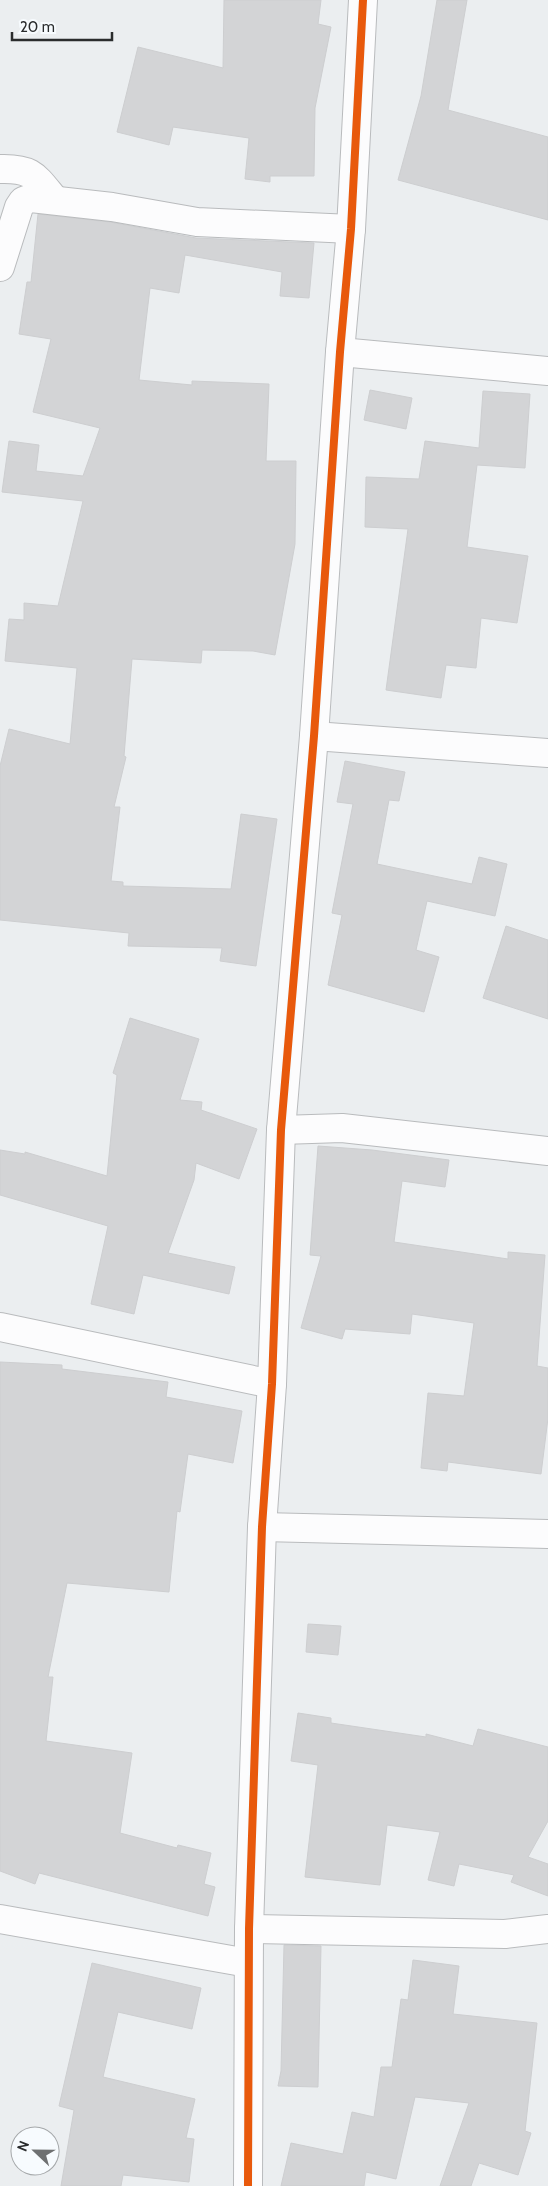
<svg xmlns="http://www.w3.org/2000/svg" width="548" height="2186" font-family="Cabin,sans-serif">
<style>
.building{fill:#d3d4d6;stroke:#cdced0}
.lines{fill:none;stroke-linecap:round;stroke-linejoin:round}
.minor-casing{stroke:#b9bbbd;stroke-width:30}
.minor{stroke:#fcfcfd;stroke-width:28}
.cycleway-casing{stroke:#f7fbfe;stroke-width:11}
.cycleway{stroke:#e8590c;stroke-width:8}
</style>
<rect width="100%" height="100%" fill="#ebeef0"/>
<g class="building">
<path d="M224 0H321L318 24 331 27 315 108 314 176H270V182L245 179 249 138 173 127 169 145 117 132 138 47 223 68Z"/>
<path d="M437 0H467L448 110 548 137V220L398 180 421 96Z"/>
<path d="M38 214 110 222 196 238 314 243 309 298 280 296 282 272 185 255 179 293 150 288 139 380 192 385V381L269 384 266 461H296L295 544 275 655 253 651 202 650 201 663 132 659 124 756 126 757 114 807H120L111 881 123 882V886L231 889 241 814 277 819 256 966 220 961 222 948 128 946 129 933 0 920V766L9 729 70 744 77 668 5 661 9 619 24 620V603L58 606 83 501 2 492 9 441 39 445 36 471 83 476 100 428 33 412 51 339 19 334 27 282H31Z"/>
<path d="M370 390 412 398 406 429 364 420Z"/>
<path d="M483 391 530 394 525 468 477 465 467 547 528 556 517 623 481 618 476 668 446 665 441 698 386 690 408 529 365 527 366 477 419 479 425 441 479 448Z"/>
<path d="M345 761 405 772 399 801 389 800 377 864 472 884 479 857 507 864 495 916 427 901 416 950 439 957 424 1012 328 985 342 915 332 913 353 804 337 802Z"/>
<path d="M506 926 548 940V1019L483 998Z"/>
<path d="M130 1018 199 1039 180 1100 202 1102 201 1110 257 1129 239 1179 196 1163 194 1180 168 1253 235 1267 229 1294 143 1275 134 1314 91 1304 108 1226 0 1195V1150L25 1154V1152L107 1176 117 1075 113 1073Z"/>
<path d="M318 1146 372 1150 449 1160 445 1187 402 1181 394 1242 508 1259V1252L545 1255 537 1366 548 1368V1418L541 1474 448 1462 447 1471 421 1468 428 1393 464 1396 474 1323 412 1314 410 1334 345 1329 342 1339 301 1328 321 1256 310 1255Z"/>
<path d="M0 1362 62 1365V1369L168 1382 166 1397 242 1411 233 1463 188 1454 180 1512 177 1511 169 1592 67 1583 48 1677H53L46 1741 132 1753 120 1833 177 1848 178 1845 211 1853 204 1884 215 1887 208 1916 39 1873 35 1884 0 1871Z"/>
<path d="M308 1624 341 1626 338 1655 306 1652Z"/>
<path d="M298 1713 331 1718V1723L426 1737V1734L473 1746 478 1729 548 1747V1821L528 1857 548 1864V1896L511 1882 514 1875 459 1864 454 1886 428 1880 440 1832 387 1825 380 1885 305 1877 318 1765 291 1761Z"/>
<path d="M284 1945 321 1946 318 2087 278 2086 281 2071Z"/>
<path d="M413 1960 459 1966 453 2014 537 2023 525 2131 531 2133 518 2175 479 2163 471 2186H440L469 2103 415 2097 396 2179 366 2172 364 2186H281L291 2143 343 2154 352 2112 374 2117 381 2067H392L401 1999 408 2000Z"/>
<path d="M92 1963 201 1988 192 2029 118 2012 103 2077 195 2099 186 2138 194 2139 189 2182 123 2175 121 2186H61L74 2110 59 2106Z"/>
</g>
<g class="lines">
<defs>
<g id="minor">
<path d="M0 169C32 168 35 176 54 199"/>
<path d="M0 267 19 207 23 201 31 198 112 207 197 222 351 229"/>
<path d="M340 352 548 371"/>
<path d="M314 736 548 753"/>
<path d="M281 1130 342 1128 548 1151"/>
<path d="M0 1327 272 1384"/>
<path d="M262 1527 548 1534"/>
<path d="M0 1919 248 1963"/>
<path d="M249 1929 505 1934 548 1929"/>
<path d="M248 2186 249 1929 262 1527 272 1384 281 1130 314 736 340 352 351 229 363 0"/>
</g>
</defs>
<use href="#minor" class="minor-casing"/>
<use href="#minor" class="minor"/>
<defs>
<path id="cycleway" d="M248 2186 249 1929 262 1527 272 1384 281 1130 314 736 340 352 351 229 363 0"/>
</defs>
<use href="#cycleway" class="cycleway-casing"/>
<use href="#cycleway" class="cycleway"/>
</g>
<g transform="translate(35 2151) rotate(292)"><circle r="24" fill="#f7fbfe" stroke="#a5a8aa"/>
<path d="M0-4L9 19L0 12L-9 19Z" fill="#6e7071"/>
<text y="-8" font-size="14" font-weight="bold" text-anchor="middle" fill="#2a2c2d">N</text>
</g>
<path d="M12 32v8h100v-8" fill="none" stroke="#2a2c2d" stroke-width="2.5"/>
<text x="20" y="32" font-size="15" fill="#2a2c2d" stroke="#f7fbfe" stroke-width="4" paint-order="stroke">20 m</text>
</svg>
